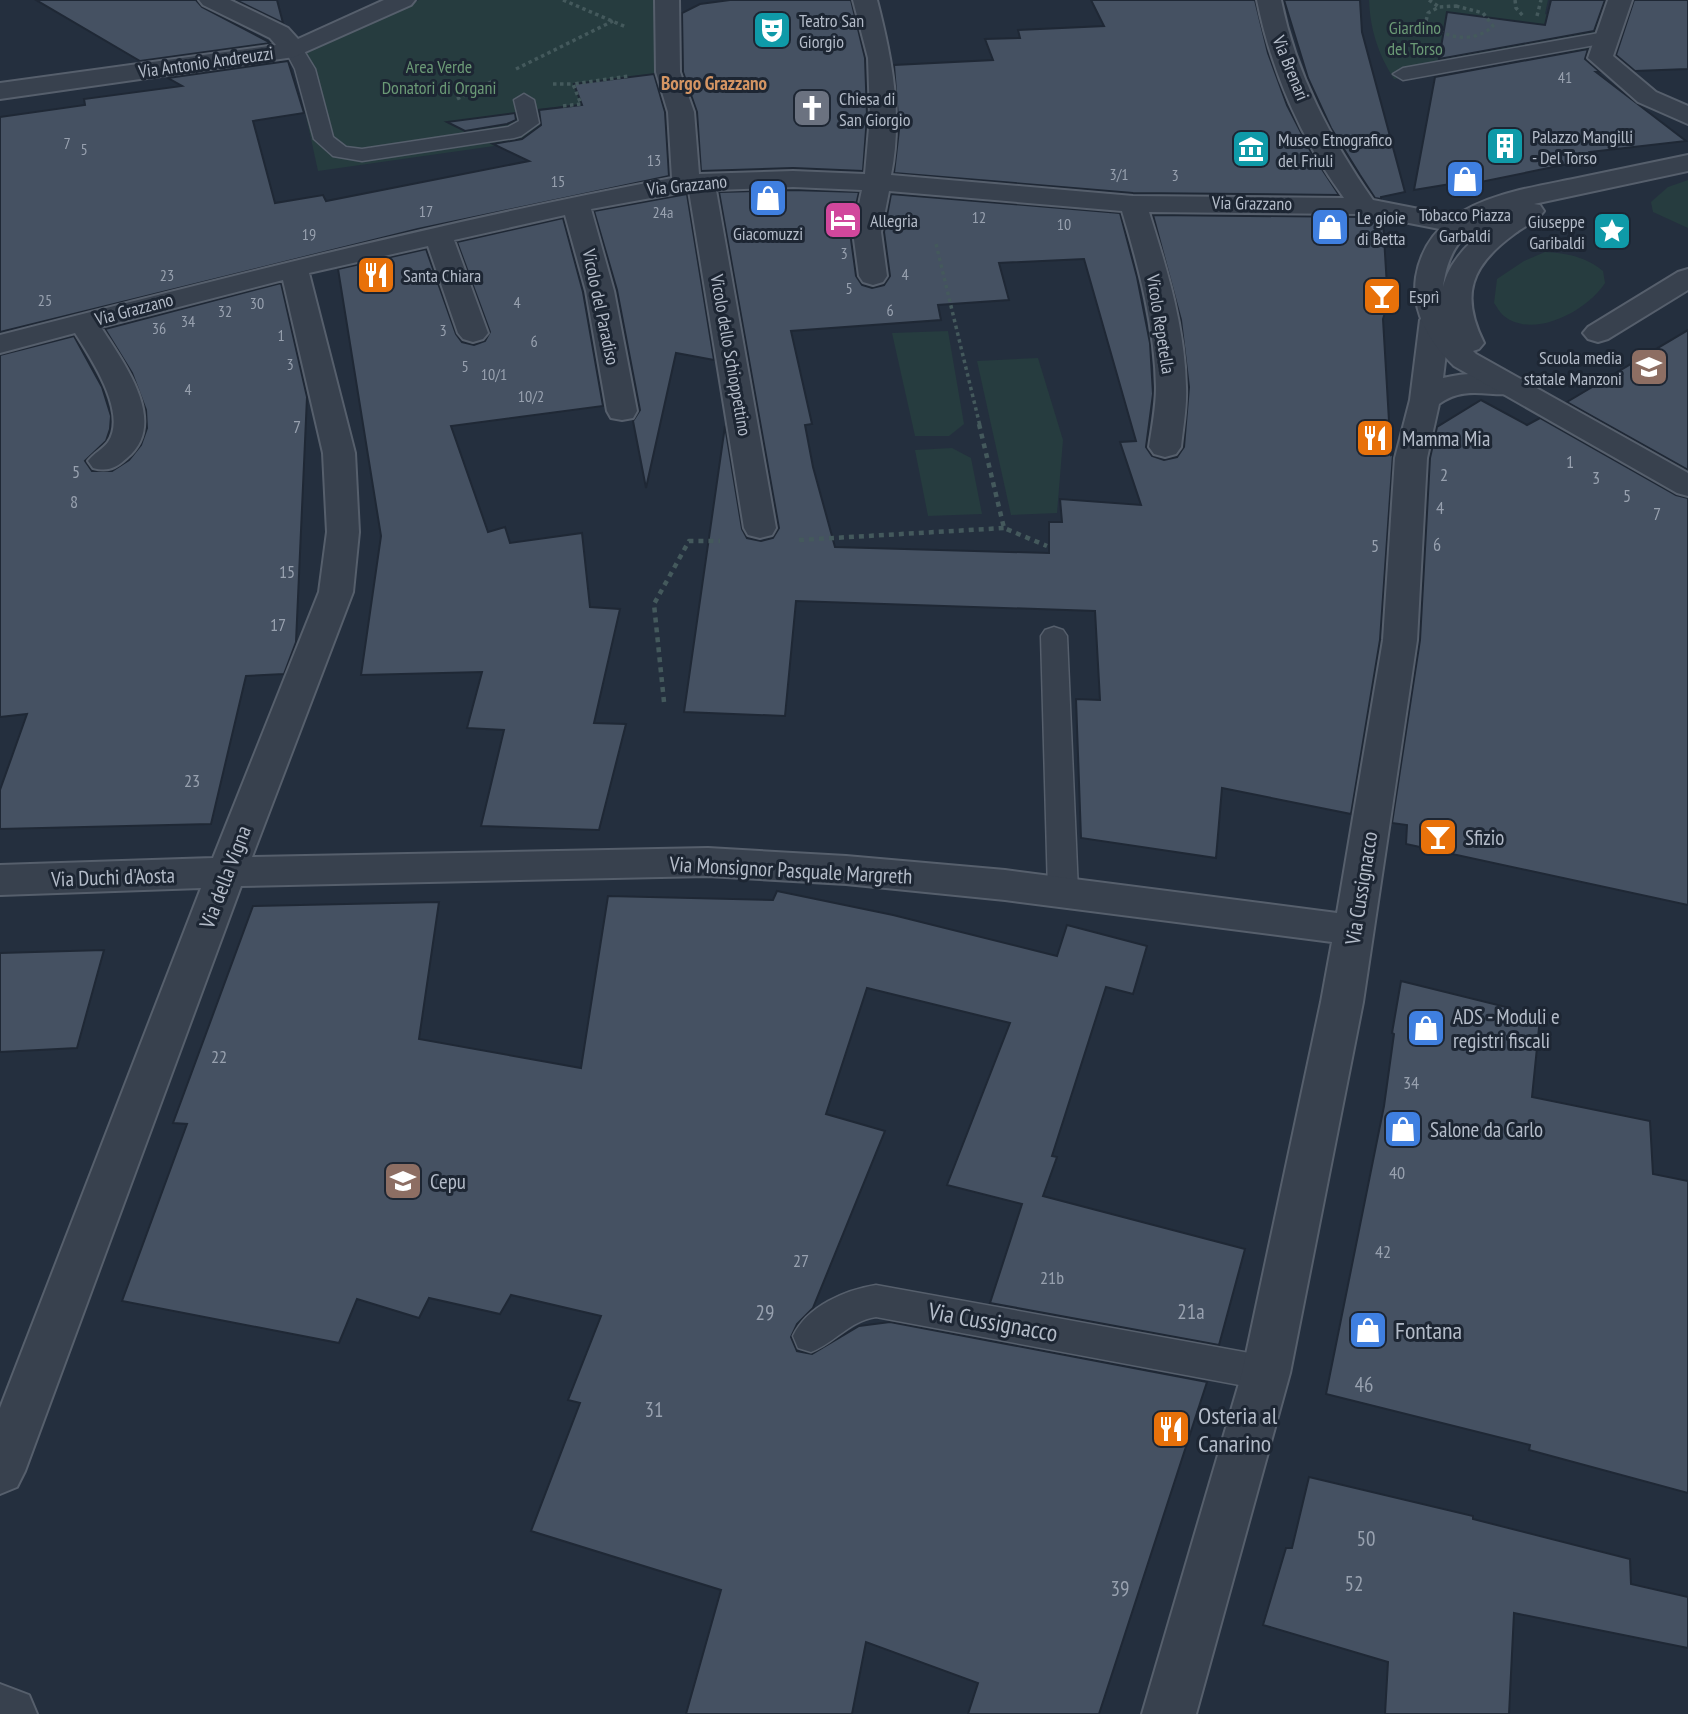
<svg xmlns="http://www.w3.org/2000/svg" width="1688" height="1714" font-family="'PT Sans Narrow',sans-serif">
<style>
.green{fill:#263c3f}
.building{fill:#455162;stroke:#1f2835;stroke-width:2;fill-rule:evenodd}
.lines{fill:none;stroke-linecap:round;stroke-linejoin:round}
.service-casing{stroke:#565f6c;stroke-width:3}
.pedestrian-casing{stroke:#565f6c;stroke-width:4}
.minor-casing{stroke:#565f6c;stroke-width:4}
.tertiary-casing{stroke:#565f6c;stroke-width:4}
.path-far1{stroke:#44595c;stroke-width:3.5;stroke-dasharray:3.5 3.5;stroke-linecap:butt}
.path{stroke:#44595c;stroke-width:4.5;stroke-dasharray:5 5;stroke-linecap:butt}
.service{fill:#38414e;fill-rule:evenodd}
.pedestrian{fill:#38414e;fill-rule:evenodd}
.minor{fill:#38414e;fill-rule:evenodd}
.tertiary{fill:#38414e;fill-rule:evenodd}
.labels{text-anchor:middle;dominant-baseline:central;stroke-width:6;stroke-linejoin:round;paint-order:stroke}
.far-number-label{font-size:16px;fill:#98a1af}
.far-poi-label{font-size:18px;fill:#b4bcc9;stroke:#1d2633;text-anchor:start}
.far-park-label{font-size:18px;fill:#6b9a76;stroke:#1d2633}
.far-street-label{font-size:18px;fill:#b4bcc9;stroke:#1d2633}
.number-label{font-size:18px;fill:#98a1af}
.far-neighbourhood-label{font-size:19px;font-weight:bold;fill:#d59563;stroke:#1d2633}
.poi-label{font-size:21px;fill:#b4bcc9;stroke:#1d2633;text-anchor:start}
.street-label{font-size:21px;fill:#b4bcc9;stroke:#1d2633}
.near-number-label{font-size:21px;fill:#98a1af}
.near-street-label{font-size:24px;fill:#b4bcc9;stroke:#1d2633}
.near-poi-label{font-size:24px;fill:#b4bcc9;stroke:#1d2633;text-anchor:start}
</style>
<rect width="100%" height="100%" fill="#242f3e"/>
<g class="green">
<path d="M419 0H654L658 2V73L574 84 581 104 539 109 546 135 536 140 318 171 294 61 311 49Z"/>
<path d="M1369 0H1548L1545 14 1605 23 1593 53 1575 56 1569 50 1394 79C1378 54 1370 29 1369 0Z"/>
<path d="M1688 180V228L1653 212 1651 202 1668 187Z"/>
<path d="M1545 252C1567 253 1586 257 1603 271L1605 283C1588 310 1534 340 1504 316 1500 313 1497 307 1494 303L1497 279 1524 261Z"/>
<path d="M948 331 964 424 949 436H915L892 333Z"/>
<path d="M1038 358 1063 440 1057 513 1011 515 977 361Z"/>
<path d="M952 448 971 458 982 514 928 516 915 450Z"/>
</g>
<g class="building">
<path d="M36 0H196L202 7 271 43 140 61Z"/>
<path d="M236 0H277L283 23Z"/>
<path d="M730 0H851L865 58 867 116 863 171 793 168 701 171 697 112 683 72 682 13 700 4Z"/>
<path d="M1091 0H1255L1268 53 1287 105 1312 154 1339 195 1133 193 894 173 899 130 894 65 993 60 985 39 1020 38 1018 30 1104 26Z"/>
<path d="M1284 0H1360L1362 32 1405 192 1381 197V199L1375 198 1360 175 1331 128 1308 78Z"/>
<path d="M1551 0H1605L1594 31 1439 59 1447 12 1545 25Z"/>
<path d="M1634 0H1688V69L1635 71 1616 55Z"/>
<path d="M1588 49 1585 59 1600 72H1596L1686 141 1590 152 1597 158 1471 184 1468 181 1414 190 1435 77Z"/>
<path d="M288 61 304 113 253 121 275 203 323 195 326 201 529 161 493 144 522 139 541 125 539 110 582 105 574 84 654 74 665 112 669 176 418 229 0 332V117L85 105 84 99 182 86 168 78Z"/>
<path d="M515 113 516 120 507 124 465 131 447 122Z"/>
<path d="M793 190 859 192 850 232 856 276 862 285 872 288 884 285 890 276 884 232 891 194 1120 213 1137 277 1150 343 1153 394 1146 447 1152 456 1164 460 1177 457 1184 447 1189 387 1181 320 1153 215 1363 217 1383 221 1388 303 1383 319 1391 455 1393 454 1380 640 1351 814 1222 788 1216 858 1081 838 1076 699 1100 700 1095 611 796 601 785 716 684 712 725 426 742 529 747 538 761 541 773 538 779 528 719 192ZM1084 259 1136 441 1120 442 1141 505 1060 499 1062 522H1049V553L835 547 813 467 805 425 812 424 791 331 941 320 938 305 1009 300 999 263Z"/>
<path d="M687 194 714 360 676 353 646 488 633 421 640 410 617 290 594 211Z"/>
<path d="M563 218 583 292 603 406 451 426 488 532 505 527 510 543 582 533 590 607 620 609 594 723 626 724 599 830 481 826 504 730 467 728 482 672 361 675 381 536 338 269 426 249 456 334 462 342 474 345 485 341 490 332 457 242Z"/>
<path d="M281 283 307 397 296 642 284 674 246 676 211 824 0 829V790L27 714 0 717V355L74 336 102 387 111 416 110 429 106 441 85 461 92 471H112L129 460 141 445 147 428 146 410 132 373 105 329Z"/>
<path d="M1688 330V470L1567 402Z"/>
<path d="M1481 400 1527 425 1540 418 1676 495 1688 498V905L1406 844 1407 825 1392 823 1420 640 1430 458 1437 427Z"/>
<path d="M777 891 893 915 1057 956 1067 925 1147 946 1133 994 1106 987 1052 1156 1057 1157 1043 1196 1245 1249 1219 1345 990 1303 1022 1204 947 1185 1010 1023 867 988 826 1114 885 1131 813 1308 797 1324 791 1337 797 1351 812 1354 859 1326 890 1322 1207 1382 1099 1714H968L978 1683 866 1642 852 1714H686L721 1590 531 1531 580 1403 568 1400 601 1316 511 1295 500 1314 429 1298 419 1318 357 1299 339 1343 122 1301 187 1124 173 1123 253 906 439 902 419 1039 581 1068 608 896 773 900Z"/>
<path d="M104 950 77 1048 0 1052V953Z"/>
<path d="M1401 981 1510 1008V1010L1540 1018 1532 1097 1650 1121 1653 1174 1688 1181V1493L1529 1450 1530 1445 1326 1394 1384 1106 1394 1034 1392 1033Z"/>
<path d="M1309 1477 1473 1516V1519L1630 1559 1631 1584 1688 1597V1648L1514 1613 1509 1714H1385L1388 1662 1263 1625 1286 1548H1292Z"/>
</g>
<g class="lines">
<defs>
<g id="service">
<path d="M1599 33 1606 35 1608 39 1606 43 1403 80 1393 74 1403 68Z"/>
<path d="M294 44 301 46 315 69 333 137 346 147 362 149 508 127 519 121 514 100 524 94 534 100 539 123 521 136 514 138 362 161 333 156 314 139 295 69 285 50Z"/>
<path d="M1054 627 1063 630 1067 636 1078 891 1074 899 1063 902 1052 899 1048 891 1041 636 1045 630Z"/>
<path d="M876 1285 1266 1356 1279 1361 1284 1373 1279 1385 1266 1390 876 1317C849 1321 835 1343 811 1352L798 1348 793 1336C807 1306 845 1290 876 1285Z"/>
</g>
<path id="pedestrian" d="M1688 269V290L1608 339 1598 342 1588 339 1583 333 1588 327 1678 272Z"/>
<g id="minor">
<path d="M199 0H230L288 28 298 39 384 0H415L411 5 294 57 0 99V83L276 45 270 38 203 5Z"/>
<path d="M655 0H679L680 72 694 112 699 174 793 171 865 174 870 116 868 58 853 0H877C892 58 903 115 891 175L1133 196 1344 198C1301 140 1271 70 1257 0H1281C1296 74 1330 138 1373 200L1460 217 1517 220 1521 226 1517 232 1507 234 1460 233 1363 214 1149 212C1167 269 1185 328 1186 387 1187 407 1183 427 1181 447L1176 454 1165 457 1154 454 1149 447C1152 427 1156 407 1156 387 1155 328 1139 268 1122 211L889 191 881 232 887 276 883 282 873 285 863 282 859 276 853 232 862 190 793 187 716 190 776 528 772 535 760 538 748 535 744 528 689 191 591 209 614 291 637 411 633 418 622 420 611 418 607 411 586 291 565 215 454 240 488 333 483 339 473 342 463 339 458 333 428 246 309 273 355 453 359 532 353 592 252 857 708 848 846 856 1005 870 1337 913 1383 640 1395 458 1410 400 1420 320 1425 314 1435 311 1445 314 1450 320 1443 378C1470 371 1497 373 1524 380L1528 386 1524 392C1494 400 1467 383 1439 404L1427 458 1417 640 1363 1002 1290 1373 1196 1714H1142L1242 1373 1321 1002 1332 942 1005 900 846 884 708 876 241 886 25 1471 17 1487 0 1494V1408L201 888 0 895V865L213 858 319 592 327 532 323 453 283 280 101 327C122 361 170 422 127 458 116 468 108 472 93 468L88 461C94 453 103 449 108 442 128 413 90 357 75 333L0 353V335C223 278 446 221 672 178L668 112 656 72Z"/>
<path d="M1608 0H1632L1613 56 1656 92 1688 106V124L1638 102 1588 58Z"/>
<path d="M0 1684 29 1695 37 1714H0Z"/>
</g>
<path id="tertiary" d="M1688 155V171L1534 204 1540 205 1544 211C1537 221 1523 227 1513 235 1471 266 1460 295 1484 343L1479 349 1473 351 1476 354 1688 473V496L1677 493 1454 366C1430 343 1411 312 1416 277 1420 253 1432 233 1451 219 1485 194 1533 187 1573 179 1611 171 1650 163 1688 155ZM1513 210C1485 228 1451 253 1443 287 1449 240 1471 226 1513 210Z"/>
</defs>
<use href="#service" class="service-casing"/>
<use href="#pedestrian" class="pedestrian-casing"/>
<use href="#minor" class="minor-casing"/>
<use href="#tertiary" class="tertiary-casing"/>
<g class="path-far1">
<path d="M563 0 626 27"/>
<path d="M1429 0 1439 7"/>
<path d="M1515 0 1516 8 1524 17"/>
<path d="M1456 6 1483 13 1493 26C1474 44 1444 39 1426 21L1428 13 1439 7Z"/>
<path d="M1537 16 1541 0"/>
<path d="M516 69 613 21"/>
<path d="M553 84H573"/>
<path d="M457 99 493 81"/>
<path d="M563 106 581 104 573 84 629 76"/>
<path d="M936 244 980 426"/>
</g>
<g class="path">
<path d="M979 424 1004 528 1047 546"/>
<path d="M799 540 1004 528"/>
<path d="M664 702 654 604 689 541H720"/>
</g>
<use href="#service" class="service"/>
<use href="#pedestrian" class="pedestrian"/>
<use href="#minor" class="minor"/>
<use href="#tertiary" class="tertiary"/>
</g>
<defs>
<symbol id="theatre-square" viewBox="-11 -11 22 22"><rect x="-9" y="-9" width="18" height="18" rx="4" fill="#0f9aa8" stroke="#1d2633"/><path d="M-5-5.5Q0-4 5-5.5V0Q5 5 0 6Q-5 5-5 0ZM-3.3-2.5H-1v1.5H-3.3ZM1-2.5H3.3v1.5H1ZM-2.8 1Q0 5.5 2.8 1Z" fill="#fff"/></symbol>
<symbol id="church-square" viewBox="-11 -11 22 22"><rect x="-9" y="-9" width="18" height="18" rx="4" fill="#6b7280" stroke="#1d2633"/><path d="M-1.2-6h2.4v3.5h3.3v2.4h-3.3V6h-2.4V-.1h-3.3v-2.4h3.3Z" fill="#fff"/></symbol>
<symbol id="building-square" viewBox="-11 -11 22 22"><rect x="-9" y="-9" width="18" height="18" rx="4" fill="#0f9aa8" stroke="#1d2633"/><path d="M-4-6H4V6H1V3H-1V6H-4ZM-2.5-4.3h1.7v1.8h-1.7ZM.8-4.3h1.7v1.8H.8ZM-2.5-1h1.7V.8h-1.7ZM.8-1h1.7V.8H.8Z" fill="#fff"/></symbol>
<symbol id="museum-square" viewBox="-11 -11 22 22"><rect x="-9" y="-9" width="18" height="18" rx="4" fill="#0f9aa8" stroke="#1d2633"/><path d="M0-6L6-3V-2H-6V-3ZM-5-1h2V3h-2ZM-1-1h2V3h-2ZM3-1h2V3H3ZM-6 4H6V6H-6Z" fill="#fff"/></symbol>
<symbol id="shop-square" viewBox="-11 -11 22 22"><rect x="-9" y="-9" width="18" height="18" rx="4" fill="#3f7fe0" stroke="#1d2633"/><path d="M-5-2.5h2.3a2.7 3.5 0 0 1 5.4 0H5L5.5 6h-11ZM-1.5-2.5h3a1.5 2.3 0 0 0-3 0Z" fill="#fff"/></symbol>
<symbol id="hotel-square" viewBox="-11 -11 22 22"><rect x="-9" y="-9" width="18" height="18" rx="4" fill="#d1479c" stroke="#1d2633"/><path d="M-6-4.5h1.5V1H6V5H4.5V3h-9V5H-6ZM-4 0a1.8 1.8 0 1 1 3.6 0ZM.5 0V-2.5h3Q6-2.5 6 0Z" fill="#fff"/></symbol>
<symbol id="sight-square" viewBox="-11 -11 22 22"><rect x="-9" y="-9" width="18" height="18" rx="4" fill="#0f9aa8" stroke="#1d2633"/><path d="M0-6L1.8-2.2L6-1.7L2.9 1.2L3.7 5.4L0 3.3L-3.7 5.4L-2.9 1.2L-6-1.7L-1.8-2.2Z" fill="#fff"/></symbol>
<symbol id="restaurant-square" viewBox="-11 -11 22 22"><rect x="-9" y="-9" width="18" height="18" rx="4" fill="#e8710a" stroke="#1d2633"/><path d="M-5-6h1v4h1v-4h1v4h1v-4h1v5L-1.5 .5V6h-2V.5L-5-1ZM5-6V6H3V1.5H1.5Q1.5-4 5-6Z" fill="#fff"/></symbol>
<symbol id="bar-square" viewBox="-11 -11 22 22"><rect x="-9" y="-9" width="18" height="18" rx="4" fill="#e8710a" stroke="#1d2633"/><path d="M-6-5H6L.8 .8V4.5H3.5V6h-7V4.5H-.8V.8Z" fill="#fff"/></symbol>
<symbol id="school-square" viewBox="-11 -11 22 22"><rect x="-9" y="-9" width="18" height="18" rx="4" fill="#8d6e63" stroke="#1d2633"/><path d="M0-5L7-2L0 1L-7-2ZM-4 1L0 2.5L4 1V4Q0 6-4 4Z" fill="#fff"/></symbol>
</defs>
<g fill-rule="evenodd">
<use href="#theatre-square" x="750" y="8" width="44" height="44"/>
<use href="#church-square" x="790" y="86" width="44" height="44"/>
<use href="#building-square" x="1483" y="124" width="44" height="44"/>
<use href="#museum-square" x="1229" y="127" width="44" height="44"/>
<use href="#shop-square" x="1443" y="157" width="44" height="44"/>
<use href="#shop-square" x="746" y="176" width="44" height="44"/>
<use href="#hotel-square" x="821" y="198" width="44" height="44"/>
<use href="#shop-square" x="1308" y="205" width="44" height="44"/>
<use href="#sight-square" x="1590" y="209" width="44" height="44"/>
<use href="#restaurant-square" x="354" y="253" width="44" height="44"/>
<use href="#bar-square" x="1360" y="274" width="44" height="44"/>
<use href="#school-square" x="1627" y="345" width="44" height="44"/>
<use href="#restaurant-square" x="1353" y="416" width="44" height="44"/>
<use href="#bar-square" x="1416" y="815" width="44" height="44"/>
<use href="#shop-square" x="1404" y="1006" width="44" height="44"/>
<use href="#shop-square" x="1381" y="1107" width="44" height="44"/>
<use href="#school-square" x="381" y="1159" width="44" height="44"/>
<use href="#shop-square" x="1346" y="1308" width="44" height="44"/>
<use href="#restaurant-square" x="1149" y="1407" width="44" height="44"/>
</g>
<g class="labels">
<g class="far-number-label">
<text x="1565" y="77">41</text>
<text x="67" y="143">7</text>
<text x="84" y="149">5</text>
<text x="654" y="160">13</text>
<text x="1119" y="174">3/1</text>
<text x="1175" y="175">3</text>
<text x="558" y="181">15</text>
<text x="426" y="211">17</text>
<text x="663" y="212">24a</text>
<text x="979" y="217">12</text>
<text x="1064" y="224">10</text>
<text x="309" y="234">19</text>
<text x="844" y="253">3</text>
<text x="905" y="274">4</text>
<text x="167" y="275">23</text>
<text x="849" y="288">5</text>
<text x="45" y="300">25</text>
<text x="517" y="302">4</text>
<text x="257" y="303">30</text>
<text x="890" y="310">6</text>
<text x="225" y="311">32</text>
<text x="188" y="321">34</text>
<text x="159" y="328">36</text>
<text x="443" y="330">3</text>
<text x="281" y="335">1</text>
<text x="534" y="341">6</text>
<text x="290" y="364">3</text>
<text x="465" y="366">5</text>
<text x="494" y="374">10/1</text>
<text x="188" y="389">4</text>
<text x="531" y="396">10/2</text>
</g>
<g class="far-poi-label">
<text x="799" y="20">Teatro San<tspan x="799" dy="21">Giorgio</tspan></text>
<text x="839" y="98">Chiesa di<tspan x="839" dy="21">San Giorgio</tspan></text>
<text x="1532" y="136">Palazzo Mangilli<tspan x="1532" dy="21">- Del Torso</tspan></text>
<text x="1278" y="139">Museo Etnografico<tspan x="1278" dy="21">del Friuli</tspan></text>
<text x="1465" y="214" text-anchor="middle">Tobacco Piazza<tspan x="1465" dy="21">Garbaldi</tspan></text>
<text x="1357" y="217">Le gioie<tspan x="1357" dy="21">di Betta</tspan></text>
<text x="870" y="220">Allegria</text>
<text x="1585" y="221" text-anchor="end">Giuseppe<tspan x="1585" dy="21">Garibaldi</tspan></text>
<text x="768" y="233" text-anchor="middle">Giacomuzzi</text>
<text x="403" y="275">Santa Chiara</text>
<text x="1409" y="296">Esprì</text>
<text x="1622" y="357" text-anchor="end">Scuola media<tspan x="1622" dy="21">statale Manzoni</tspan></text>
</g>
<g class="far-park-label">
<text x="1415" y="27">Giardino<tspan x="1415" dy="21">del Torso</tspan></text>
<text x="439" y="66">Area Verde<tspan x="439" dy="21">Donatori di Organi</tspan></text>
</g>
<g class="far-street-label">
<text transform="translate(206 62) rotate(-8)">Via Antonio Andreuzzi</text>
<text transform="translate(1291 68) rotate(68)">Via Brenari</text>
<text transform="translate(687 185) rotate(-6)">Via Grazzano</text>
<text transform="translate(1252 203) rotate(1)">Via Grazzano</text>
<text transform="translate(601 307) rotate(78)">Vicolo del Paradiso</text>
<text transform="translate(134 309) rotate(-15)">Via Grazzano</text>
<text transform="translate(1161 324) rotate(81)">Vicolo Repetella</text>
<text transform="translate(731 355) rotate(80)">Vicolo dello Schioppettino</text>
</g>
<g class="number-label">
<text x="297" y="426">7</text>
<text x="1570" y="461">1</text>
<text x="76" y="471">5</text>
<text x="1444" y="474">2</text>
<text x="1596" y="477">3</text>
<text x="1627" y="495">5</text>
<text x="74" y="501">8</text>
<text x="1440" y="507">4</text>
<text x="1657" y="513">7</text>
<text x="1437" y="544">6</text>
<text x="1375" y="545">5</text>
<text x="287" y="571">15</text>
<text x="278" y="624">17</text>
<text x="192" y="780">23</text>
<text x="219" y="1056">22</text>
<text x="1411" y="1082">34</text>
<text x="1397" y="1172">40</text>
<text x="1383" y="1251">42</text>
<text x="801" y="1260">27</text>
<text x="1052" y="1277">21b</text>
</g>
<g class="far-neighbourhood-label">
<text x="714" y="83">Borgo Grazzano</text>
</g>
<g class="poi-label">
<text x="1402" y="438">Mamma Mia</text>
<text x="1465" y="837">Sfizio</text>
<text x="1453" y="1016">ADS - Moduli e<tspan x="1453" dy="24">registri fiscali</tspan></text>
<text x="1430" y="1129">Salone da Carlo</text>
<text x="430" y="1181">Cepu</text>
</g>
<g class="street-label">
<text transform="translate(791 870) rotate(3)">Via Monsignor Pasquale Margreth</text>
<text transform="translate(113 877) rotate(-2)">Via Duchi d'Aosta</text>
<text transform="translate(225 877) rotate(-69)">Via della Vigna</text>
<text transform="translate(1361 888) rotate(-81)">Via Cussignacco</text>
</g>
<g class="near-number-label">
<text x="1191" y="1311">21a</text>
<text x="765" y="1312">29</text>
<text x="1364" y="1384">46</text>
<text x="654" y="1409">31</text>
<text x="1366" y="1538">50</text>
<text x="1354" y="1583">52</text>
<text x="1120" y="1588">39</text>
</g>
<g class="near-street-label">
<text transform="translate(993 1322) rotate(10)">Via Cussignacco</text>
</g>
<g class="near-poi-label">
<text x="1395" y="1330">Fontana</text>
<text x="1198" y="1415">Osteria al<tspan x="1198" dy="28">Canarino</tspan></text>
</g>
</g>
</svg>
